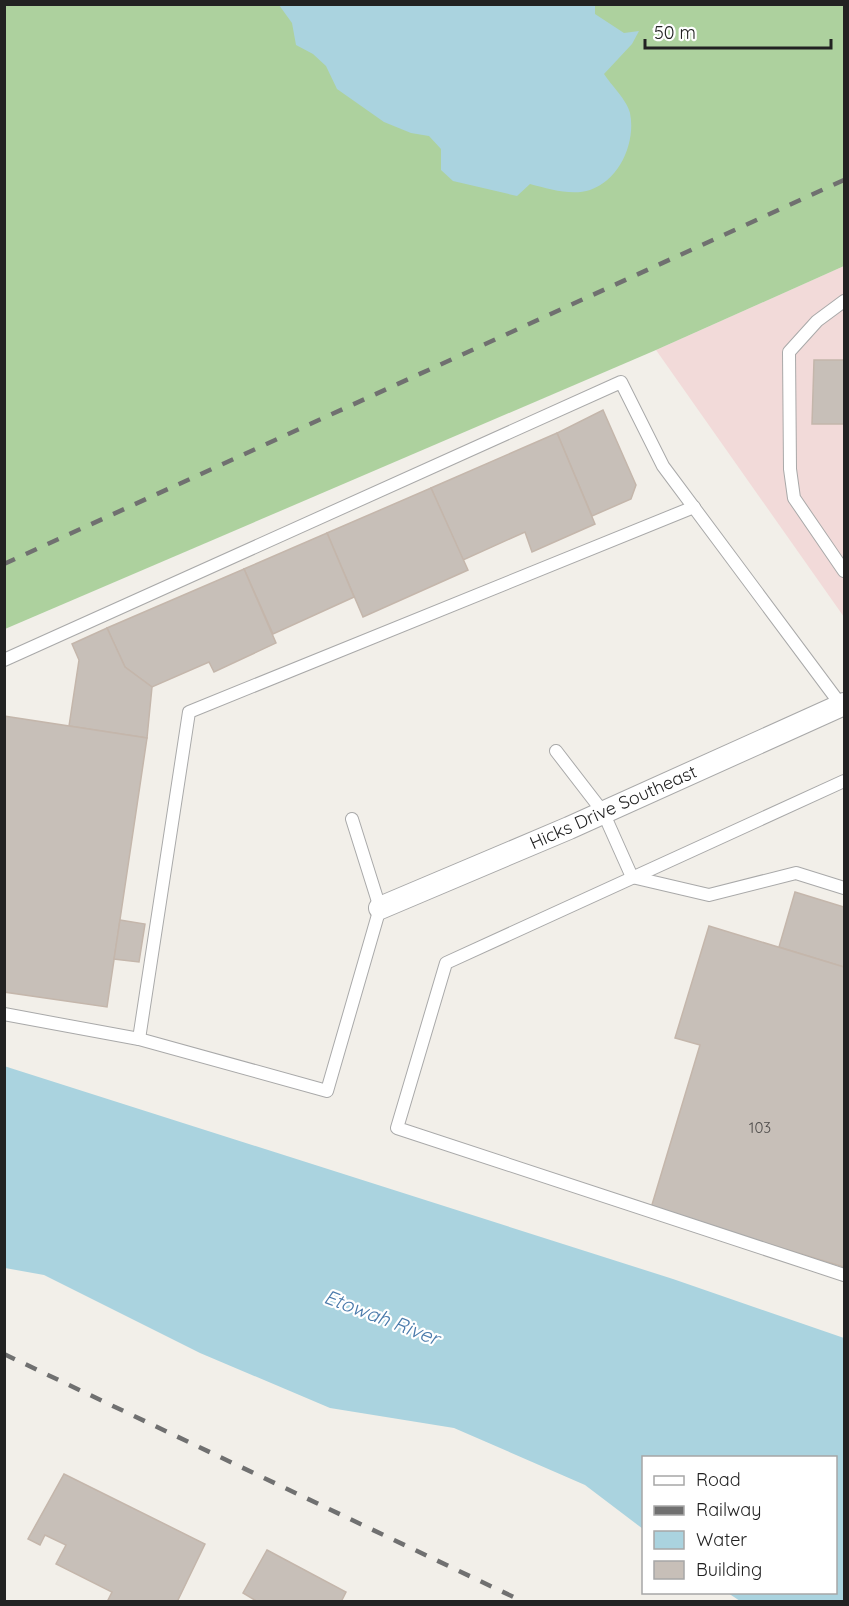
<svg xmlns="http://www.w3.org/2000/svg" width="849" height="1606" font-family="Quicksand,sans-serif">
<style>
.commercial{fill:#f2dad9}
.forest{fill:#add19e}
.water{fill:#aad3df}
.building{fill:#c7bfb8;stroke:#c4b6ab;stroke-width:1.5}
.lines{fill:none;stroke-linecap:round;stroke-linejoin:round}
.lane-casing{stroke:#a9a9a9;stroke-width:14}
.street-casing{stroke:#a9a9a9;stroke-width:24}
.lane{stroke:#fff;stroke-width:12}
.street{stroke:#fff;stroke-width:22}
.rail{stroke:#707070;stroke-width:4.5;stroke-dasharray:12 12;stroke-linecap:butt}
.labels{text-anchor:middle;dominant-baseline:central;stroke-width:4.5;stroke-linejoin:round;paint-order:stroke}
.number-label{font-size:15px;fill:#4b4948}
.street-label{font-size:18px;fill:#222;stroke:#fff}
.water-label{font-size:20px;font-style:italic;fill:#4a7aab;stroke:#fff}
</style>
<rect width="100%" height="100%" fill="#f2efe9"/>
<path class="commercial" d="M844 266V617L656 350Z"/>
<path class="forest" d="M5 5H844V266L656 350 5 629Z"/>
<g class="water">
<path d="M279 5H595V14L624 33 639 31 632 44 604 74C611 85 627 100 630 113 636 142 620 180 590 190 572 196 549 189 530 184L517 196 453 181 441 170V149L429 136 411 133 384 122 337 89 326 66 313 54 296 45 292 23Z"/>
<path d="M4 1066 673 1279 844 1338V1601H740L728 1593 836 1592V1458H644L643 1529 585 1485 454 1428 330 1408 200 1353 44 1275 5 1268Z"/>
</g>
<g class="building">
<path d="M814 360H844V424H812Z"/>
<path d="M603 410 636 485 631 499 592 516 557 433Z"/>
<path d="M557 433 595 524 532 552 525 532 463 560 431 488Z"/>
<path d="M431 488 468 570 363 617 327 533Z"/>
<path d="M327 533 354 597 273 634 244 569Z"/>
<path d="M244 569 276 643 214 672 209 662 152 687 125 667 107 628Z"/>
<path d="M107 628 125 667 152 687 147 738 69 726 79 660 72 644Z"/>
<path d="M4 716 147 738 107 1007 4 992Z"/>
<path d="M795 892 844 907V967L779 947Z"/>
<path d="M120 920 145 924 139 962 114 959Z"/>
<path d="M709 926 844 967V1267L651 1208 700 1045 675 1038Z"/>
<path d="M64 1474 205 1544 177 1602H107L112 1592 56 1564 66 1545 45 1535 40 1545 28 1539Z"/>
<path d="M267 1550 346 1592 341 1602H258L243 1593Z"/>
</g>
<g class="lines">
<defs>
<g id="lane">
<path d="M844 301 817 321 789 352 790 469 794 498 844 571"/>
<path d="M4 660 621 382 663 466 841 705"/>
<path d="M556 751 603 812 632 877 709 895 796 873 844 888"/>
<path d="M844 781 446 963 397 1128 844 1275"/>
<path d="M4 1014 139 1039 327 1091 380 908 352 819"/>
<path d="M139 1039 189 712 694 507"/>
</g>
<path id="street" d="M380 908 569 828 844 704"/>
</defs>
<use href="#lane" class="lane-casing"/>
<use href="#street" class="street-casing"/>
<use href="#lane" class="lane"/>
<use href="#street" class="street"/>
<g class="rail">
<path d="M4 564 844 180"/>
<path d="M4 1354 524 1602"/>
</g>
</g>
<g class="labels">
<g class="number-label">
<text x="760" y="1127">103</text>
</g>
<g class="street-label">
<text transform="translate(613 807) rotate(-24)">Hicks Drive Southeast</text>
</g>
<g class="water-label">
<text transform="translate(382 1317) rotate(21)">Etowah River</text>
</g>
</g>
<rect width="849" height="1606" fill="none" stroke="#222222" stroke-width="12"/>
<rect x="642" y="1456" width="195" height="138" fill="#ffffff" stroke="#a7a7a7" stroke-width="1.5"/>
<rect x="654" y="1476" width="30" height="9" fill="#ffffff" stroke="#a7a7a7" stroke-width="1.5"/>
<text x="696" y="1486" font-size="18" fill="#222222">Road</text>
<rect x="654" y="1506" width="30" height="9" fill="#707070" stroke="#a7a7a7" stroke-width="1.5"/>
<text x="696" y="1516" font-size="18" fill="#222222">Railway</text>
<rect x="654" y="1531" width="30" height="18" fill="#aad3df" stroke="#a7a7a7" stroke-width="1.5"/>
<text x="696" y="1546" font-size="18" fill="#222222">Water</text>
<rect x="654" y="1561" width="30" height="18" fill="#c7bfb8" stroke="#a7a7a7" stroke-width="1.5"/>
<text x="696" y="1576" font-size="18" fill="#222222">Building</text>
<path d="M645 39v9h186v-9" fill="none" stroke="#222222" stroke-width="3"/>
<text x="654" y="39" font-size="18" fill="#222222" stroke="#ffffff" stroke-width="4.5" paint-order="stroke">50 m</text>
</svg>
